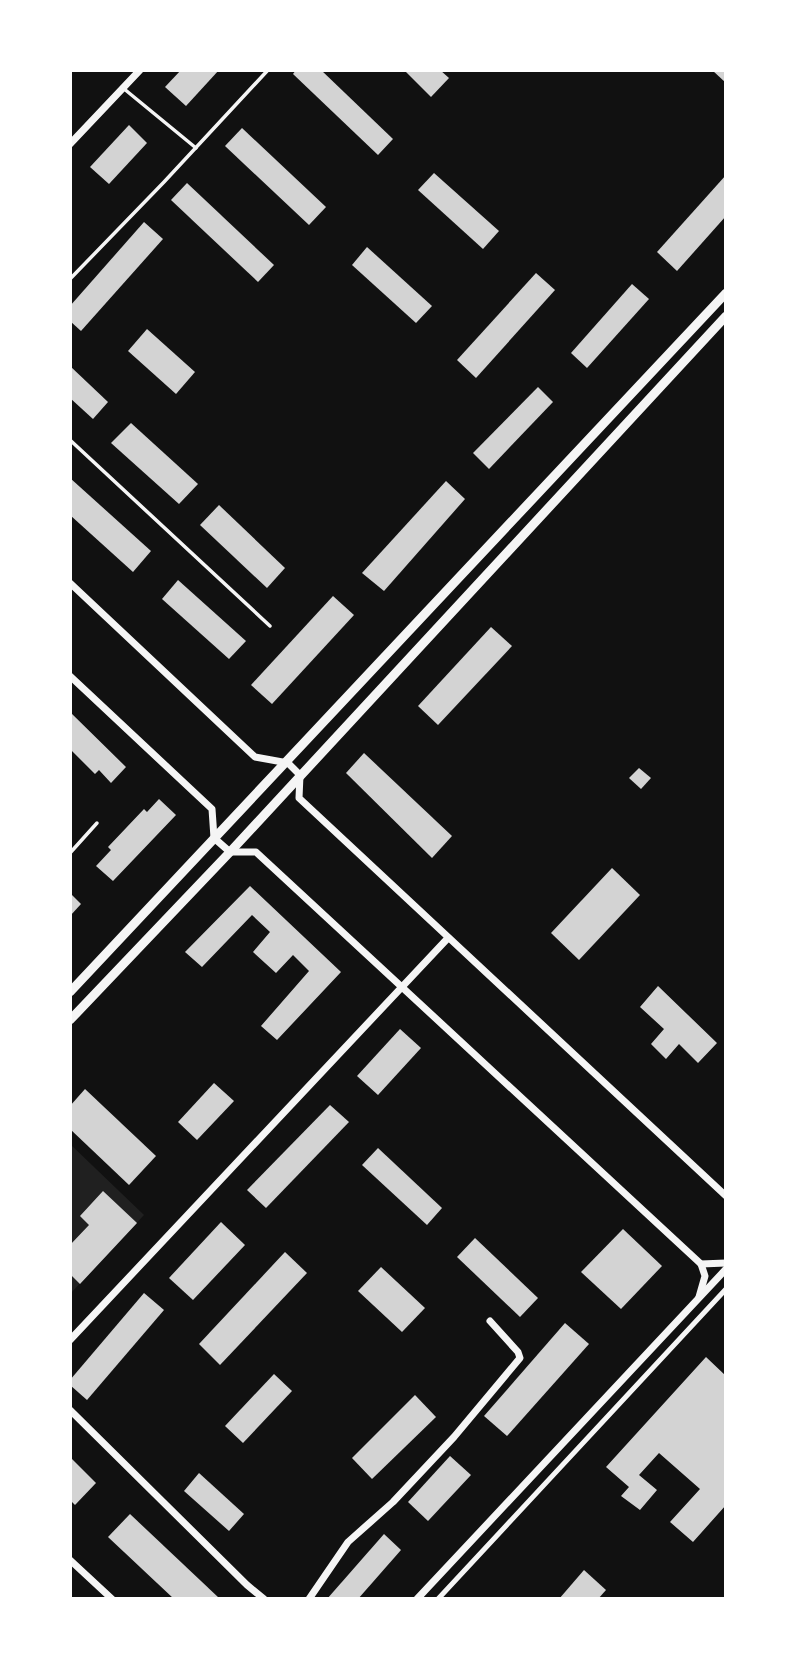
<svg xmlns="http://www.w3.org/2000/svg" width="796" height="1669" font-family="Roboto,sans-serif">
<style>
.green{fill:#202020}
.building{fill:#d3d3d3}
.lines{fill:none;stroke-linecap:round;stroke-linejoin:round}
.service{stroke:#f5f5f5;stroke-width:3.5}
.pedestrian{stroke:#f5f5f5;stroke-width:5}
.minor{stroke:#f5f5f5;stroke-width:7}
.tertiary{stroke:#f5f5f5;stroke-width:9}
</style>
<rect width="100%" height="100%" fill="#111"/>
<path class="green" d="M70 1144 144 1215 70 1294Z"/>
<g class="building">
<path d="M181 70H219L186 106 165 87Z"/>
<path d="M296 70H321L393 139 378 155 293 74Z"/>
<path d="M404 70H440L449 78 431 97Z"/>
<path d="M712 70H726V83Z"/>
<path d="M129 125 147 143 109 184 90 167Z"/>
<path d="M242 128 326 207 309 225 225 146Z"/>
<path d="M434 173 499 231 483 249 418 190Z"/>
<path d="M726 175V216L677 271 657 252Z"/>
<path d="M187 183 274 265 258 282 171 200Z"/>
<path d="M144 222 163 239 81 331 70 321V306Z"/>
<path d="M367 247 432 306 416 323 352 265Z"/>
<path d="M536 273 555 290 476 378 457 360Z"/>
<path d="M632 284 649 299 587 368 571 353Z"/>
<path d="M147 329 195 372 176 394 128 351Z"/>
<path d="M70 366 108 402 93 419 70 398Z"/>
<path d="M538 387 553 402 489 469 473 453Z"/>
<path d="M131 423 198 484 179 504 111 443Z"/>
<path d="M70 478 151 551 133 572 70 515Z"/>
<path d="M446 481 465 499 384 591 362 573Z"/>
<path d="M219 505 285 568 267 588 200 525Z"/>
<path d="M178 580 246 641 229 659 162 599Z"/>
<path d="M333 596 354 615 272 704 251 685Z"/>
<path d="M491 627 512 646 438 725 418 706Z"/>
<path d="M70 712 126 767 111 783 99 770 95 774 70 749Z"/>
<path d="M364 753 452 836 432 858 346 773Z"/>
<path d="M639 768 651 778 641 789 629 778Z"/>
<path d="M159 799 176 815 113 881 96 866 111 850 108 847 144 809 147 812Z"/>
<path d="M612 868 640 895 579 960 551 933Z"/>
<path d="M250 886 341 972 277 1040 261 1026 309 971 293 955 276 973 253 952 270 932 252 915 202 967 185 952Z"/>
<path d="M70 893 81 904 70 916Z"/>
<path d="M658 986 717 1043 698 1063 679 1044 666 1059 651 1044 664 1029 640 1007Z"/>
<path d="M400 1029 421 1048 378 1095 357 1076Z"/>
<path d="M214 1083 234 1101 197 1140 178 1122Z"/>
<path d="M85 1089 156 1156 129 1185 70 1129V1106Z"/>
<path d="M330 1105 349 1122 266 1208 247 1190Z"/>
<path d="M378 1148 442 1208 427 1225 362 1165Z"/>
<path d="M103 1191 137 1223 80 1284 70 1274V1245L89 1225 80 1216Z"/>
<path d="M221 1222 245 1245 193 1300 169 1278Z"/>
<path d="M623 1229 662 1266 621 1309 581 1272Z"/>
<path d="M475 1238 538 1298 520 1317 457 1257Z"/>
<path d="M285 1252 307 1273 220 1365 199 1344Z"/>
<path d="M381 1267 425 1308 402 1332 358 1291Z"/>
<path d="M144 1293 164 1310 87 1400 70 1385V1380Z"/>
<path d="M565 1323 589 1344 507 1436 484 1416Z"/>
<path d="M706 1357 726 1376V1505L693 1542 670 1522 700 1489 659 1453 639 1475 657 1490 640 1510 621 1496 629 1487 606 1467Z"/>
<path d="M274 1374 292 1391 243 1443 225 1426Z"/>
<path d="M415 1395 436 1417 372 1479 352 1458Z"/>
<path d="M450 1456 471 1475 428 1521 408 1502Z"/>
<path d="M70 1457 96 1483 75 1505 70 1500Z"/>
<path d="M199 1473 244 1514 229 1531 184 1491Z"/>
<path d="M130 1514 219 1598 218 1599H174L108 1537Z"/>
<path d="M384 1534 401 1550 358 1599H327Z"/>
<path d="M584 1570 606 1590 598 1599H559Z"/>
</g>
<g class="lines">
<g class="service">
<path d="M123 88 196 148"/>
<path d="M70 279 164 182 268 70"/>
<path d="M70 440 270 626"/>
<path d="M70 853 97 823"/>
</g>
<path class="pedestrian" d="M438 1599 726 1289"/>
<g class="minor">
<path d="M70 144 140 70"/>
<path d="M70 583 255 757 288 763 300 775 299 798 726 1196"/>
<path d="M70 676 212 809 214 838 230 852H256L701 1264 726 1263"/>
<path d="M699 1297 705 1276 701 1264"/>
<path d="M70 1340 448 938"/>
<path d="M70 1410 247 1585 264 1599"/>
<path d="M70 1560 112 1599"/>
<path d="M309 1599 348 1542 393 1502 454 1437 520 1358 518 1352 490 1321"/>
<path d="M417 1599 726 1269"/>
</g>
<g class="tertiary">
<path d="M70 992 726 293"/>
<path d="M70 1020 230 852 726 316"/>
</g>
</g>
<rect width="796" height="1669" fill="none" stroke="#ffffff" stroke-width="144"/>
</svg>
